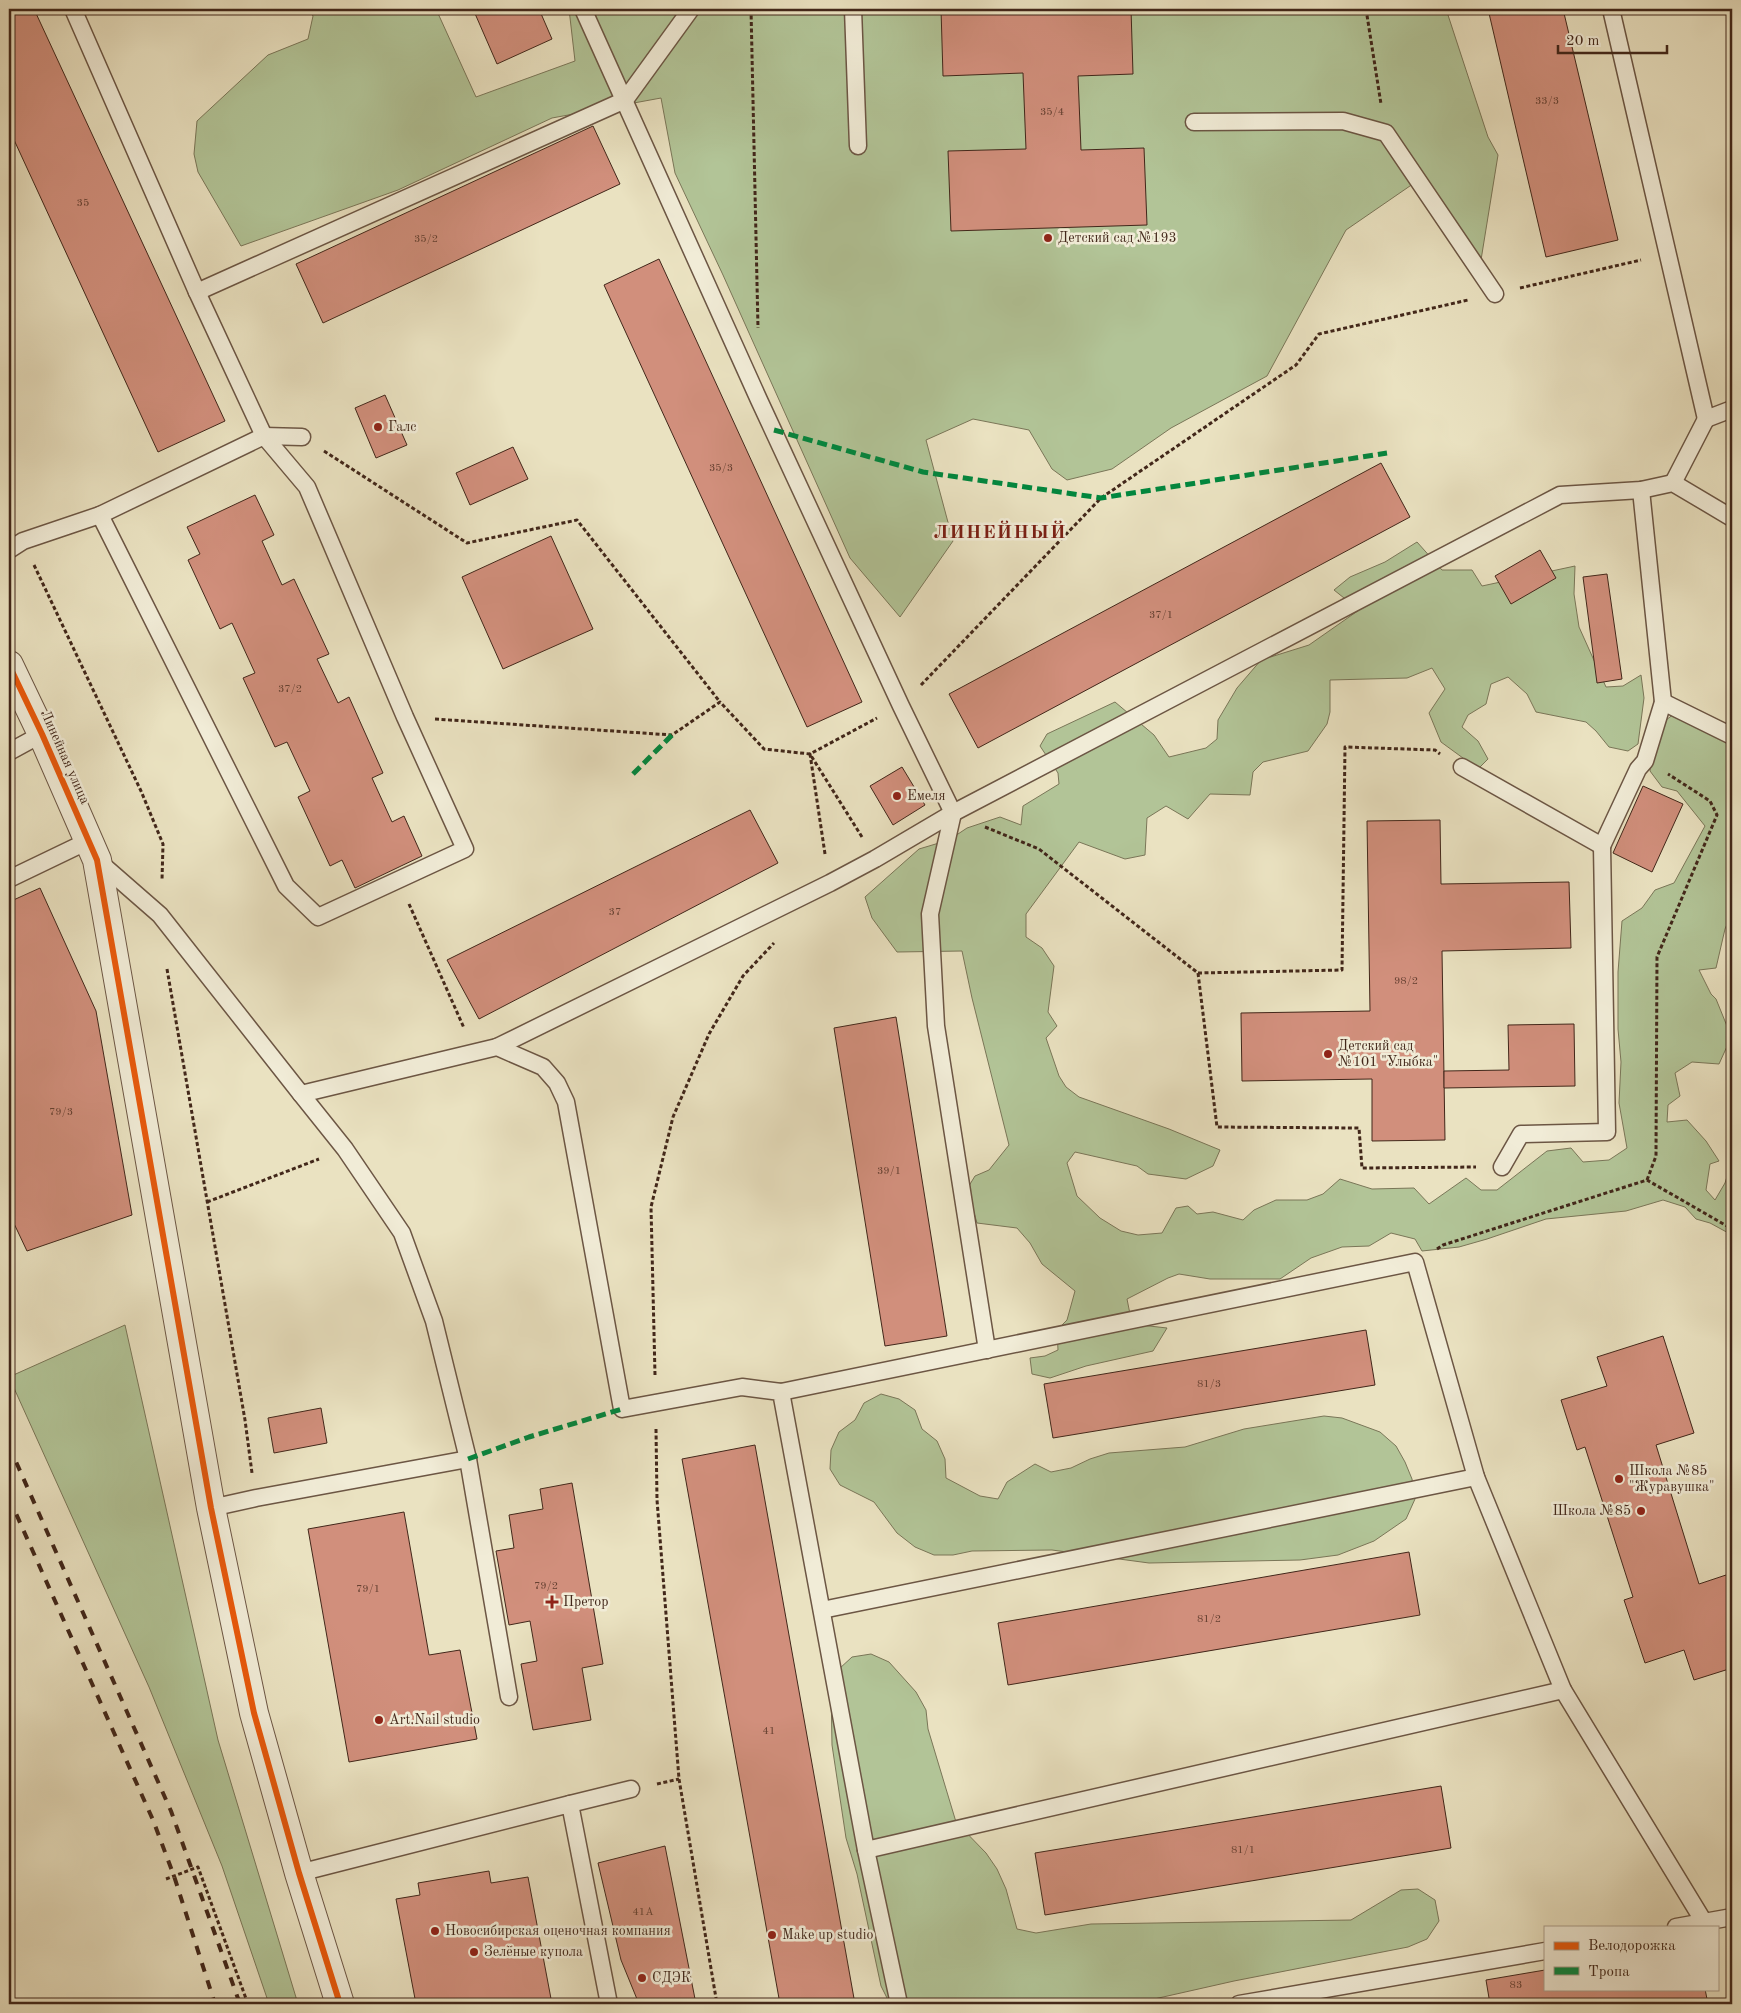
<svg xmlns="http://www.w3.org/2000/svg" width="1741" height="2013" font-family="'Old Standard TT',serif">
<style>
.green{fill:#b2c497;stroke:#7a7658}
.building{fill:#d18f7c;stroke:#42271a}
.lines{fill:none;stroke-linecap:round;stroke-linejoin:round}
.service-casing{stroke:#6c5644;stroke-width:19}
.minor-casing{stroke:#6c5644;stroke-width:30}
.path{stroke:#42271a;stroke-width:3;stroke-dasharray:4 2.5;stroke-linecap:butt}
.service{stroke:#f1ecd7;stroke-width:16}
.minor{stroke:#f1ecd7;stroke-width:28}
.rail{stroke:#42271a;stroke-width:4;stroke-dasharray:9 9;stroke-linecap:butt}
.quiet{stroke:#00873e;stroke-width:5;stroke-dasharray:10 5;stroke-linecap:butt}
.cycleway-casing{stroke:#f1ecd7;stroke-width:9}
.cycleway{stroke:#e8590c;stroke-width:6}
.poi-dot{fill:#8f2418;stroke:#f1ecd7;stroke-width:2}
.labels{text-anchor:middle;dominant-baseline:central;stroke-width:5;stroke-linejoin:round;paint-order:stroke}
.number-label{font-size:11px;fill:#664132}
.poi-label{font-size:14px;fill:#42271a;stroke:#f1ecd7;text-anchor:start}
.street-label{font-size:14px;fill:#42271a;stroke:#f1ecd7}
.district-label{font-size:19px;font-weight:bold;letter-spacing:1px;fill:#7a1f14;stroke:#f1ecd7}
</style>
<rect width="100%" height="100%" fill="#eae2c1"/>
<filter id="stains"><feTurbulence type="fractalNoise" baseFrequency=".004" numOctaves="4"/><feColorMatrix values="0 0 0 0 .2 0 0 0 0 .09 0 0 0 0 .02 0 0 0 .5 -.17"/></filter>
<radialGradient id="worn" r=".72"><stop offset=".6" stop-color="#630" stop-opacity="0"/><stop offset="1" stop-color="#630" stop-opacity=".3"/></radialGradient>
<g class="green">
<path d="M309 9H436L476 97 575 61 569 9H1446L1488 137 1498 155 1481 260 1423 177 1346 230 1267 376 1171 428 1112 469 1067 480 1052 469 1029 430 973 419 926 440 953 541 900 617 850 558 723 275 675 173 661 98 552 118 398 190 241 246 198 172 194 154 197 121 268 55 308 39 313 16Z"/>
<path d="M1417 542 1442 570H1472L1482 586 1575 566 1574 594 1579 627 1606 687 1623 686 1641 675 1644 698 1638 744 1628 751 1609 747 1596 731 1586 722 1536 712 1527 694 1508 677 1491 684 1486 704 1468 715 1462 727 1478 741 1488 759 1478 769 1441 742 1429 713 1445 689 1432 668 1407 678 1330 680V712L1327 724 1308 751 1263 762 1253 772 1250 795 1210 794 1188 819 1166 806 1147 818 1145 855 1125 859 1079 842 1026 914V937L1042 948 1054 966 1048 1012 1057 1026 1046 1038 1059 1076 1066 1087 1079 1097 1169 1129 1220 1150 1213 1166 1186 1179 1148 1174 1137 1166 1075 1152 1067 1163 1077 1196 1100 1218 1121 1231 1138 1235 1162 1233 1176 1208 1188 1206 1197 1214 1213 1212 1243 1220 1254 1210 1276 1200H1307L1323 1194 1340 1179 1372 1189 1414 1188 1429 1204 1466 1178 1481 1190H1497L1547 1151 1571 1148 1583 1162 1609 1160 1627 1148 1619 1103 1621 1062 1618 1029V972L1622 921 1642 908 1655 890 1674 883 1705 826 1677 791 1662 787 1650 771 1652 752 1662 723 1674 714 1732 739V912L1725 929 1716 968 1699 970 1711 994 1716 999 1729 1031V1042L1719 1064 1692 1062 1675 1073 1680 1096 1668 1105 1667 1122 1687 1120 1706 1141 1719 1161 1710 1164 1706 1190 1715 1200 1725 1183 1730 1167H1732V1235L1710 1223 1696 1219 1685 1207 1663 1200 1626 1211 1546 1219 1487 1239 1459 1247 1422 1251 1415 1239 1391 1233 1369 1246 1342 1247 1311 1258 1280 1279H1210L1179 1274 1168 1278 1127 1299 1132 1324 1167 1328 1153 1351 1086 1366 1050 1378 1032 1374 1030 1358 1045 1356 1058 1350 1057 1330 1067 1320 1075 1291 1042 1264 1030 1243 1017 1228 977 1223 967 1189 975 1176 989 1170 1009 1145 972 998 962 951 897 952 872 918 865 897 919 849 949 840 967 828 1000 817 1021 825 1023 806 1059 784 1058 773 1040 746 1047 734 1115 702 1154 735 1169 757 1206 748 1217 739 1218 720 1237 688 1261 660 1309 645 1359 610 1334 590 1350 577 1385 562Z"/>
<path d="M125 1325 218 1740 298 2004H269L222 1866 149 1687 9 1377Z"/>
<path d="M881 1394 899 1399 915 1410 922 1429 937 1441 945 1459 946 1478 980 1496 998 1499 1007 1482 1035 1464 1051 1472 1071 1468 1090 1459 1109 1453 1185 1447 1244 1429 1324 1416 1342 1418 1380 1432 1396 1446 1405 1462 1412 1479 1415 1499 1406 1519 1374 1541 1338 1555 1300 1560 1149 1563 1052 1550 972 1551 953 1555H934L915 1547 897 1533 874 1502 840 1485 830 1469 831 1450 839 1432 855 1420 864 1403Z"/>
<path d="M871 1654 889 1662 916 1692 926 1710 928 1729 956 1822 986 1853 997 1869 1006 1889 1017 1929 1036 1933 1091 1924 1351 1920 1401 1890 1418 1889 1435 1900 1439 1921 1427 1939 1408 1947 1234 1981 1132 2004H890L881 1986 857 1874 846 1838 832 1745 831 1687 839 1669 852 1657Z"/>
</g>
<g class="building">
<path d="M9 9H34L225 421 158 452 9 129Z"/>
<path d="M473 9H539L552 39 497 64Z"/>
<path d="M941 9H1131L1133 74 1078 76 1081 150 1144 148 1147 225 951 231 948 151 1026 149 1023 73 943 76Z"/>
<path d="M1488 9H1563L1618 240 1546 257Z"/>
<path d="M593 126 620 184 323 323 296 264Z"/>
<path d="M659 259 862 702 807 727 604 285Z"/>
<path d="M385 395 407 445 376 458 355 408Z"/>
<path d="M513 447 528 479 470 505 456 473Z"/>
<path d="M1381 463 1410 517 978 748 949 694Z"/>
<path d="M255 495 274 535 262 541 282 585 294 579 329 654 317 659 338 703 349 697 383 773 372 778 392 822 404 816 422 856 355 888 342 860 330 866 298 797 310 791 287 742 275 747 243 678 255 673 232 623 220 629 188 560 200 554 187 527Z"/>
<path d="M551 536 593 629 503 669 462 577Z"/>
<path d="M1540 550 1556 578 1511 604 1495 576Z"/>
<path d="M1607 574 1622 679 1597 683 1583 577Z"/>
<path d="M902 767 925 805 893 825 870 786Z"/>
<path d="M1643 786 1683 804 1652 872 1613 853Z"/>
<path d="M750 810 778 863 479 1019 447 960Z"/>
<path d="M1440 820 1441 884 1569 882 1571 948 1442 951 1445 1140 1372 1141V1079L1242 1081 1241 1013 1370 1011 1367 821Z"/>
<path d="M40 888 96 1011 132 1215 27 1251 9 1213V902Z"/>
<path d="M896 1017 947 1336 885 1346 834 1028Z"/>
<path d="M1574 1024 1575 1086 1444 1088V1071L1509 1070 1508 1025Z"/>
<path d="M1366 1330 1375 1385 1053 1438 1044 1384Z"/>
<path d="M1663 1336 1694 1433 1656 1445 1699 1584 1732 1573V1668L1694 1680 1684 1650 1645 1663 1624 1600 1633 1597 1585 1447 1577 1450 1561 1400 1607 1386 1597 1357Z"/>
<path d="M321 1408 327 1443 274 1453 268 1418Z"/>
<path d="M755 1445 855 2004H780L682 1459Z"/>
<path d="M572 1483 603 1664 582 1668 591 1720 533 1730 521 1664 537 1661 530 1621 509 1625 496 1551 514 1548 509 1515 543 1509 540 1489Z"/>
<path d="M404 1512 429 1655 460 1650 477 1739 349 1762 308 1529Z"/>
<path d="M1409 1552 1420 1615 1008 1685 998 1623Z"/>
<path d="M1441 1786 1451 1848 1045 1915 1035 1853Z"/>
<path d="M665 1846 696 2004H639L621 1960 598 1863Z"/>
<path d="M489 1871 491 1883 528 1877 552 2004H416L396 1899 420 1895 418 1883Z"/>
<path d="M1545 1970V1989H1705L1708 2004H1490L1486 1980Z"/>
</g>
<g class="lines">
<defs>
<g id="service">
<path d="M73 9 197 292 264 436 307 487 405 717 465 849 318 917 286 886 100 515"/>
<path d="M583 9 759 400 901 706 953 813 930 914 936 1026 987 1350"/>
<path d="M853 9 858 146"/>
<path d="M1611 9 1706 419 1732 409"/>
<path d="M1194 122 1343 121 1386 133 1495 294"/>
<path d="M197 292 625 100 691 9"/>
<path d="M1673 483 1706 419"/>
<path d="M9 550 23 541 100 515 264 436 302 437"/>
<path d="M1663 702 1732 736"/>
<path d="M9 752 42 734"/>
<path d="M1462 767 1602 846 1638 769 1645 761 1663 702 1641 490"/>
<path d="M97 860 160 915 301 1094 497 1047 543 1067 557 1083 566 1102 622 1409 742 1387 781 1392 866 1850 899 2004"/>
<path d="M9 879 88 841"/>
<path d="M497 1047 830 883 875 859 953 813 1560 495 1641 490 1673 483 1732 518"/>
<path d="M301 1094 345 1149 402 1233 434 1321 468 1459 509 1697"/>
<path d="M1502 1167 1521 1134 1607 1132 1602 846"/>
<path d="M781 1392 1415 1262 1476 1477 1563 1690 1704 1922"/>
<path d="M211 1508 256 1498 468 1459"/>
<path d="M822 1610 1476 1477"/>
<path d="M570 1804 631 1789"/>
<path d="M866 1850 1563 1690"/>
<path d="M299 1873 570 1804 609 2004"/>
<path d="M1676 1927 1732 1917"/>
<path d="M1239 2004 1545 1951"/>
</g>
<path id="minor" d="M9 665 42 734 97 860 211 1508 254 1713 299 1873 340 2004"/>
</defs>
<use href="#service" class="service-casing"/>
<use href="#minor" class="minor-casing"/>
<g class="path">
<path d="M751 9 758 328"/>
<path d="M1366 9 1381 104"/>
<path d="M1520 288 1641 260"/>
<path d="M324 451 467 543 577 520 720 702"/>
<path d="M34 565 141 791 163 844 162 880"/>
<path d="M921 685 1101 498 1296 365 1319 334 1468 300"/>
<path d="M435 719 672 735 720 702 764 749 810 754 877 718"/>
<path d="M985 827 1039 849 1198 973 1217 1127 1359 1128 1362 1168 1476 1167"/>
<path d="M825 854 810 754 862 837"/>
<path d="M409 904 464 1028"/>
<path d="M167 969 245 1420 252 1473"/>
<path d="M1198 973 1342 970 1345 747 1435 750 1440 754"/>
<path d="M1647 1180 1656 1156 1657 957 1717 815 1710 801 1668 774"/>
<path d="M207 1202 319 1159"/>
<path d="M1437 1249 1443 1245 1647 1180 1732 1229"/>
<path d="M655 1375 651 1207 673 1117 709 1034 743 976 774 943"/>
<path d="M656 1429 657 1500 679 1779 717 2004"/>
<path d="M657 1784 679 1779"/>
<path d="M166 1879 198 1867 248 2004"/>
</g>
<use href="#service" class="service"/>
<use href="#minor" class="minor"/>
<g class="rail">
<path d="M9 1446 171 1811 240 2004"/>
<path d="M9 1498 153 1820 174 1876 215 2004"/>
</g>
<g class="quiet">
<path d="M774 430 923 472 1101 498 1387 453"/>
<path d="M633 774 672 735"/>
<path d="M468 1459 529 1437 622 1409"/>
</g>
<defs>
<path id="cycleway" d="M9 665 42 734 97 860 211 1508 254 1713 299 1873 340 2004"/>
</defs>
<use href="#cycleway" class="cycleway-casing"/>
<use href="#cycleway" class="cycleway"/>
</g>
<g class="poi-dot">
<circle cx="1048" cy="238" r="5"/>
<circle cx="378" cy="427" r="5"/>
<circle cx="897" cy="796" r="5"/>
<circle cx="1328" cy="1054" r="5"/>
<circle cx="1619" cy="1479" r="5"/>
<circle cx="1641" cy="1511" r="5"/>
<path d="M549.5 1594.5h5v5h5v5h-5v5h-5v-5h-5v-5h5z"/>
<circle cx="379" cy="1720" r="5"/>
<circle cx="435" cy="1931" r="5"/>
<circle cx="772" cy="1935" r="5"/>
<circle cx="474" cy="1952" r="5"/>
<circle cx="642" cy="1978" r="5"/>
</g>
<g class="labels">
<g class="number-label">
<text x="1547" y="101">33/3</text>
<text x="1052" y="112">35/4</text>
<text x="83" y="203">35</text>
<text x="426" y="239">35/2</text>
<text x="721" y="468">35/3</text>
<text x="1161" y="615">37/1</text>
<text x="290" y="689">37/2</text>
<text x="615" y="912">37</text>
<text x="1406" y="981">98/2</text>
<text x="61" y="1112">79/3</text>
<text x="889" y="1171">39/1</text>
<text x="1209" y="1384">81/3</text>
<text x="546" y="1586">79/2</text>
<text x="368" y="1589">79/1</text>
<text x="1209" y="1619">81/2</text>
<text x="769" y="1731">41</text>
<text x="1243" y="1850">81/1</text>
<text x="643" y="1912">41А</text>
<text x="1516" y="1985">83</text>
</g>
<g class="poi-label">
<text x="1058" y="238">Детский сад №193</text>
<text x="388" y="427">Галс</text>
<text x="907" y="796">Емеля</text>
<text x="1338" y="1046">Детский сад<tspan x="1338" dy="16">№101 "Улыбка"</tspan></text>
<text x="1629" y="1471">Школа №85<tspan x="1629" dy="16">"Журавушка"</tspan></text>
<text x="1631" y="1511" text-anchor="end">Школа №85</text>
<text x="563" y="1602">Претор</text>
<text x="389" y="1720">Art.Nail studio</text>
<text x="445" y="1931">Новосибирская оценочная компания</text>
<text x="782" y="1935">Make up studio</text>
<text x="484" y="1952">Зелёные купола</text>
<text x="652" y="1978">СДЭК</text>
</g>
<g class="street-label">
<text transform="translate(65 757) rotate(66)">Линейная улица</text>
</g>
<g class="district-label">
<text x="1000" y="533">ЛИНЕЙНЫЙ</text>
</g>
</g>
<rect width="1741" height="2013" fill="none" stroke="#eae2c1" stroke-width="30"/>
<rect x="10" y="10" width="1721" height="1993" fill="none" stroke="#42271a" stroke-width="2.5"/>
<rect x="15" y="15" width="1711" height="1983" fill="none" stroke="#42271a"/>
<rect x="1544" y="1926" width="175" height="65" fill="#f1ecd7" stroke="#ab9d8b"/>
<rect x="1554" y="1942" width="25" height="8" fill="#e8590c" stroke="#ab9d8b"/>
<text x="1588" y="1950" font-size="15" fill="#42271a">Велодорожка</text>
<rect x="1554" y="1967" width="25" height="8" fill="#00873e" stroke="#ab9d8b"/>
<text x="1588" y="1976" font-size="15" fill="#42271a">Тропа</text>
<path d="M1558 45v8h109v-8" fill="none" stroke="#42271a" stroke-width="2.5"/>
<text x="1566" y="45" font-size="15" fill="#42271a" stroke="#f1ecd7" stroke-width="4" paint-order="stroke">20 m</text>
<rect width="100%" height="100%" filter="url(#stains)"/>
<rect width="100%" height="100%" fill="url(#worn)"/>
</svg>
